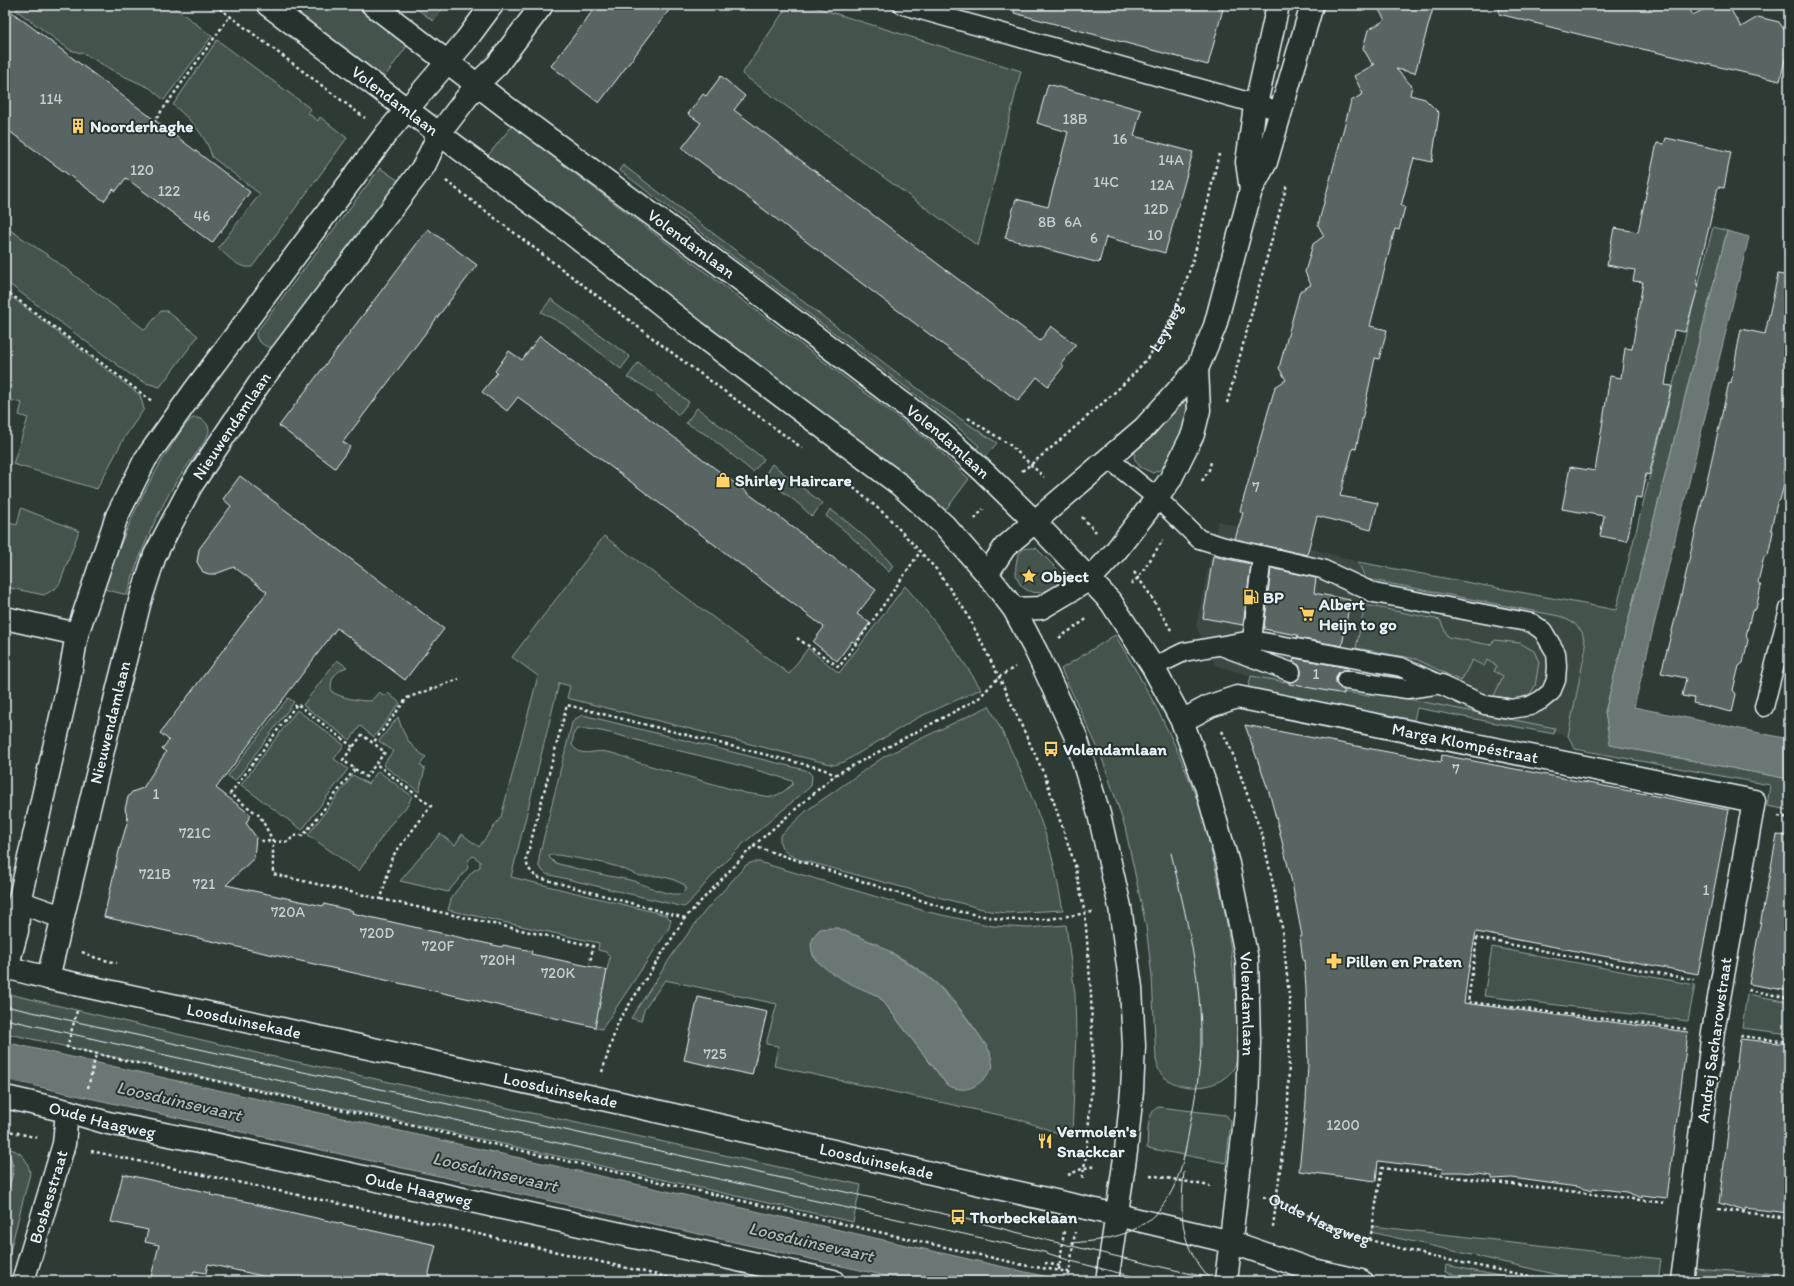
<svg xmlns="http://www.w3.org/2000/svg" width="1794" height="1286" font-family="Itim,sans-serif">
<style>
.built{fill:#3b4843}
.green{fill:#45524e;stroke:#96a2a3;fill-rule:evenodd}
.water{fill:#6b7775;stroke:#9da8a9}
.pier{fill:#2e3b35}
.building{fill:#596563;stroke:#e8f1f8}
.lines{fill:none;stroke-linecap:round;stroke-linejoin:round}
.lane-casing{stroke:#e8f1f8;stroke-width:21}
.street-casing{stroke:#e8f1f8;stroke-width:25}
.secondary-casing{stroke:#e8f1f8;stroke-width:25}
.path{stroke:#e8f1f8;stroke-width:2.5;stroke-dasharray:3 3;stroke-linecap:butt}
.lane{stroke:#26332d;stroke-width:18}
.street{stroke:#26332d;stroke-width:22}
.secondary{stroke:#26332d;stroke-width:22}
.tram{stroke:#e8f1f8;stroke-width:1}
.labels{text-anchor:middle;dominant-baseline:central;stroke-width:4;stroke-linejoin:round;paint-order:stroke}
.number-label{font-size:15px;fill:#c4ced3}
.street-label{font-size:17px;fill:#e8f1f8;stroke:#26332d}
.poi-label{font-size:17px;font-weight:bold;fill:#e8f1f8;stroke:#26332d;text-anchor:start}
.water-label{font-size:18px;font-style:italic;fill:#b0babd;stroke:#26332d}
</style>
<rect width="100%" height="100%" fill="#2e3b35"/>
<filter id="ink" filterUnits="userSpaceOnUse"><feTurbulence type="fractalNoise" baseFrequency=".025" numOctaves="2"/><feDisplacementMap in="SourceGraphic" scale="8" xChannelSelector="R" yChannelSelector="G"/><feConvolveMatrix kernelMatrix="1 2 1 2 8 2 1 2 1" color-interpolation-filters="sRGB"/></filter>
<g filter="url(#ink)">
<path class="built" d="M1218 521 1358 562 1594 605 1568 736 1251 676 1215 665 1196 626Z"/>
<g class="green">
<path d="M22 5H171L212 36 164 100 150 88 117 73 85 54 70 50 16 10Z"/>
<path d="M285 5H354L407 46 383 79Z"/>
<path d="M412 5H445L433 21Z"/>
<path d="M788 5 811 6 1021 71 978 246 742 74Z"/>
<path d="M217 40 311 109 308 113 318 121 320 117 347 138 252 267C238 269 228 256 218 248L260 194 212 157C207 136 189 118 173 105Z"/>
<path d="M512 126 929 441 969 479 944 512 485 159Z"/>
<path d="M623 165 937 403 997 443 982 460 973 452 979 446 953 423 619 170Z"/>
<path d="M380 168 399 181 273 347C266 348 262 344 257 339L256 334 258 330Z"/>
<path d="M1713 227 1727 231 1605 712 1611 745 1789 779V810L1767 806 1770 785 1575 749 1568 736 1586 647 1582 632 1574 623 1559 616 1366 579 1358 562 1616 610Z"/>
<path d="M10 230 52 258 145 330 161 311H167L198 336 160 387 146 383 131 375 5 281V236Z"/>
<path d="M5 292 140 395 144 409 124 438 97 489 13 464 28 418 19 415 22 403 5 399Z"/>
<path d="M551 299 630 357 621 369 563 324 541 312Z"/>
<path d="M638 363 689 402 678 415C666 402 644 383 627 378Z"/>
<path d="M1187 400 1191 403 1192 414 1164 468 1153 473 1140 467 1134 458 1136 449 1181 402Z"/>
<path d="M697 408 764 459 753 472 710 437 686 423Z"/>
<path d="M193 418C201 417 210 423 209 432 204 446 186 466 177 480 156 515 138 556 127 595L104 589C122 537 143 488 174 442 179 434 185 423 193 418Z"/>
<path d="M772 464 822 503 812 517C798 501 780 490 763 478Z"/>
<path d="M21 508 79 531 60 583 56 588 44 595 5 587V522L17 525Z"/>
<path d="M830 509C853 526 875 544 893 566L889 572 845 531 826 516Z"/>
<path d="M604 536 789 674 808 648 839 673 905 586C934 619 958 652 981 689L917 718 844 762 834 765 567 698 570 686 559 683 511 877 666 915 671 920 669 928 602 1029 594 1027 610 957 606 952 598 950 599 943 448 910 452 896 473 871 480 867V861L473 856C468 860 467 862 468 868L448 892 400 881 440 834 455 845 462 834 479 847 501 817 538 676 512 657Z"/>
<path d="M1036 548 1058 570 1061 580C1041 604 1009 592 1017 559 1018 556 1020 551 1024 549 1027 548 1033 548 1036 548Z"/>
<path d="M1365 605 1440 620 1448 637 1490 645 1495 640 1520 643 1534 651 1539 662 1535 686 1529 695 1515 699 1494 696 1503 676 1494 671 1497 666 1487 660 1484 666 1472 660 1461 681 1416 659 1356 648Z"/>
<path d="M1115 635C1148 689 1178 745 1199 805 1204 817 1206 830 1209 843 1220 885 1229 927 1233 970 1236 996 1240 1030 1238 1055 1235 1090 1177 1098 1159 1071 1158 1068 1157 1063 1156 1060L1152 977 1146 926 1125 827 1101 755 1061 669Z"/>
<path d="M337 660 347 667C335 672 329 679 332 692 342 698 358 701 371 701L379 692 385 696 388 693 400 703 374 737 360 726 350 740 303 705Z"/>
<path d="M1251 676 1368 696 1373 692 1555 728 1554 734 1417 708 1414 720 1248 688Z"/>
<path d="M288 698 294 702 235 781 228 776Z"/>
<path d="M989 706C1011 748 1031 791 1046 836 1054 861 1058 886 1063 910L1007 913 990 911 798 859C786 853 779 850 780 836L806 811 885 756Z"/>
<path d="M297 710 344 745 334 759 348 769 302 830 241 785Z"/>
<path d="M583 715 805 770 809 772 812 776 811 786 744 843 718 869 688 904 684 907 546 874 539 867V857L572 723 575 719ZM577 729C595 727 628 738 647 743 695 755 745 765 792 781L793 784 783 792 772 797 745 793 637 762C627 758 618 754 607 752 594 749 582 759 572 745L574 733ZM549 855H558L604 863 618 867 640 876H659L672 879 685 885 686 889 681 894C661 896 644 882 625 879 601 875 578 869 555 863L549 857Z"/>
<path d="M398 717C404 736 409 746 426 757L420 765 425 769 419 792 383 765 393 751 379 741Z"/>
<path d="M378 771 412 796 408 805 390 825 359 871 308 835 353 775 368 784Z"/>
<path d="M753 862H759L928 912 993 926 1028 928 1066 925 1075 994 1076 1034 1072 1138 1018 1119 774 1066 778 1046 766 1044 777 1004 665 980 644 1010 641 1021 631 1018 675 951 705 911 746 865ZM856 935C884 948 914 963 937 984 958 1003 975 1028 990 1052L947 1085 882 1000 876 995 847 981 818 962 813 956 811 944Z"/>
<path d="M1492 947 1695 985 1688 1021 1484 996Z"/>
<path d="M5 993 261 1054 861 1185 853 1222 5 1033Z"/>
<path d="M1747 994 1789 1002V1034L1742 1028Z"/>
<path d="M1159 1107 1226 1115 1231 1122 1226 1163 1147 1148C1148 1136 1146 1111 1159 1107Z"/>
<path d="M7 1148C22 1152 27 1158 30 1173L5 1271V1201L14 1169Z"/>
<path d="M1372 1226 1661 1259 1658 1281H1600L1563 1276 1371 1232Z"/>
<path d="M1446 1265 1523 1281H1480L1445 1272Z"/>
<path d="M1695 1268 1789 1276V1281H1693Z"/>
</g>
<g class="water">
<path d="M1727 231 1749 237 1634 707 1789 739V779L1610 745 1605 712Z"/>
<path d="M829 928H838L879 945 920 971 937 984 961 1011 980 1036 990 1052 993 1067C982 1084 968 1096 947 1085L882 1000 876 995C853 985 788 960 820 929Z"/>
<path d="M5 1042 1048 1277 1047 1281H909L22 1083 7 1148 14 1169 5 1201V1094L8 1080H5Z"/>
</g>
<path class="pier" d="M5 1080 35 1086V1088L24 1085 10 1148 5 1147Z"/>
<g class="building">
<path d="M597 5H673L599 103 551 66Z"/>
<path d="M1015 5H1224L1208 65 1014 13Z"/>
<path d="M1376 5H1434L1415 73 1396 69 1412 86 1410 95 1425 99 1439 113 1432 162 1414 158 1401 206 1405 207 1399 230 1395 229 1370 326 1387 330 1379 359 1375 358 1356 449 1353 448 1340 496 1378 503 1371 530 1317 516 1307 555 1235 539 1243 513 1240 511 1275 387 1286 380 1279 368 1300 291 1311 285 1305 272 1313 244 1324 236 1318 225 1351 101 1363 94 1354 76 1375 64H1372L1363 48 1368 30 1385 20Z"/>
<path d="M1500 5H1687L1693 15 1710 6 1731 10 1741 27 1758 17 1779 22 1789 37V42L1780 81 1582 35 1499 14Z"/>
<path d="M5 7 250 192 212 243 126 178 116 191 113 189 104 201 5 128Z"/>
<path d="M721 76 745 96 734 110 1040 341 1051 326 1076 345 1061 364 1064 366 1048 386 1037 377 1018 401 682 148 701 123 688 114 703 94 706 96Z"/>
<path d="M1048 84 1141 110 1134 136 1193 152 1165 253 1106 237 1099 263 1005 238 1016 199 1048 207 1068 132 1037 123Z"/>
<path d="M1666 138 1731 152 1724 188 1718 187 1696 284H1699L1685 332 1674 330 1665 385 1672 386 1649 475 1646 474 1642 498 1636 497 1627 541 1600 536 1604 516 1562 509 1570 467 1595 471 1610 376 1621 378 1625 348 1632 349 1643 282 1633 281 1635 270 1607 265 1614 228 1638 232 1657 143 1664 144Z"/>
<path d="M428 229 477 265 343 442 350 447 335 468 279 426Z"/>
<path d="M1778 274 1789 276V450L1783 474 1786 477 1780 500 1777 503 1771 529 1773 532 1768 555 1764 557 1758 582 1761 586 1756 609 1752 611 1746 636 1748 640 1743 663 1739 666 1733 690 1736 694 1732 712 1693 703 1694 698 1682 696 1686 678 1661 673 1680 600 1724 405 1729 382 1731 383 1741 329 1765 334Z"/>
<path d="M540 336 876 590 857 614 870 623 855 643 852 641 837 661 813 642 824 627 518 397 507 411 482 392 497 373 495 371 509 351 522 360Z"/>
<path d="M240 476 444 629 405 680 337 628 216 788 251 815 246 823 256 837 254 858 226 885 323 906 324 904 353 911 352 913 502 947 503 945 532 951 531 954 607 970 595 1027 104 917 119 851 128 820 125 809 128 797 132 792 143 788 166 752 162 749 169 740 160 733 267 592 234 567 215 574H209L203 572 197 562 199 549 231 506 223 499Z"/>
<path d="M1213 556 1251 564 1243 625 1203 618Z"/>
<path d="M1271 568 1316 578 1314 593 1350 600 1342 646 1297 638 1298 635 1264 629Z"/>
<path d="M1294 658 1348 668V670H1343L1338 673 1336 678V684L1344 690V694L1289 684V682L1297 680 1301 675V670L1299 665 1293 662Z"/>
<path d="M1245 725 1441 762 1442 755 1729 810 1698 974 1476 932 1468 973 1464 1003 1688 1032 1667 1198 1642 1195V1198L1626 1192 1593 1188 1592 1191 1577 1187 1512 1178 1492 1179V1176L1462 1172H1442L1443 1169 1378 1161 1376 1181 1299 1171 1306 1101 1308 1064 1306 988 1304 960 1303 961 1300 937 1302 936 1292 883 1279 829 1269 792Z"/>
<path d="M1777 835 1789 836V991L1749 984Z"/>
<path d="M698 997 767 1012 752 1075 684 1060Z"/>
<path d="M1740 1039 1789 1044V1213L1745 1208V1211L1719 1203Z"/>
<path d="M123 1174 211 1193 210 1195 254 1203V1204L436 1245 427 1281H285L208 1264 206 1273 194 1271 191 1281H150L159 1245 145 1242 148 1230 111 1222Z"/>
</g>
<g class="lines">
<defs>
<g id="lane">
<path d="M903 5 1281 111"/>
<path d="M1109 459 1157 498 1199 539 1225 547 1322 569 1374 593 1532 623 1543 631 1556 653 1557 666 1556 680 1551 692 1541 700 1530 706 1511 709 1485 705 1401 667 1252 640 1184 652 1153 667"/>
<path d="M1252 640 1262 556"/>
<path d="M1221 646 1291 672"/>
<path d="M1346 680 1407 689 1442 684"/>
<path d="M1764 707 1789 609"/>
</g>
<g id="street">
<path d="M5 618 77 634"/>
<path id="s3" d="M1182 721 1210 706 1237 697 1754 801 1713 1032 1682 1281"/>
<path d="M19 902 62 917"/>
<path d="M7 968 17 931 19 902 68 686 77 634 117 516 145 460 194 391 386 134 466 40 492 5"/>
<path id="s4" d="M48 978 118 688 140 601 155 555 191 486 261 381 424 166 439 134 477 84 497 65 542 5"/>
<path id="s5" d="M23 1281 64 1144 67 1111"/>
</g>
<g id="secondary">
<path id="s6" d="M268 5 562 226 696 332 900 485 945 526 987 574 1014 609 1037 653 1076 737 1099 814 1120 907 1131 988 1134 1046 1132 1091 1126 1151 1107 1281"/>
<path id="s7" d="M373 5 510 110 741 280 939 431 985 473 1034 521 1111 602 1153 667 1182 721 1206 786 1228 864 1247 960 1249 1042 1247 1103 1226 1281"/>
<path d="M1251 190 1247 162 1254 113 1278 5"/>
<path d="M987 574 1005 547 1144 428 1197 369 1215 326 1251 190 1266 162 1312 5"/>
<path d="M1014 609 1041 608 1090 579 1115 552 1157 498 1170 480 1193 434 1199 410 1197 369"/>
<path id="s8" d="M5 967 48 978 616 1102 1117 1215 1231 1242 1309 1269 1361 1281"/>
<path id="s9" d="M5 1097 67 1111 108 1123 205 1142 833 1281"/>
</g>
</defs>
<use href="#lane" class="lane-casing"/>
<use href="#street" class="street-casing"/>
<use href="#secondary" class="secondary-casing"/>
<g class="path">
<path d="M215 5 365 118"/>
<path d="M153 123 230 16"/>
<path d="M446 181 679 358 802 448"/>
<path d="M5 290 153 402"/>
<path d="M1227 403 1287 184"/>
<path d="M968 418 1010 445 1044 477"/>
<path id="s1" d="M1022 471C1048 452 1071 430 1096 409 1115 392 1136 374 1151 353 1190 296 1203 220 1219 154"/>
<path d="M1202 481 1209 470 1211 462"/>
<path d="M849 484 887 516 936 569 966 612 999 677 1045 776 1075 865 1085 914 1091 993 1093 1072 1086 1156 1082 1180"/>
<path d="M1082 517 1096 532"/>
<path d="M975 519 983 509"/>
<path d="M1134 572 1149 593 1171 630"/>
<path d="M1131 584 1139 577 1163 540"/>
<path d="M797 638 839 667 871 623 920 552"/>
<path d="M1059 638 1088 618"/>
<path d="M1222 731 1232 752 1263 838 1282 927 1290 1005 1288 1105 1273 1227"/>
<path d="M353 747 297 704 230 794 260 816 273 841V874L381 899 392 857 431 806 376 764"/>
<path d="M355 769 366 777 385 752 373 743"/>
<path d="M1778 816 1789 818"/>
<path d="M261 841 289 842C292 835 297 835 303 836L355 769 343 760 362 735 373 743 407 698 459 679"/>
<path d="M753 846 951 910 1005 920 1049 919 1093 912"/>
<path d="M381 899 593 946 590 963"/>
<path d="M685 918 536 877 528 868 526 860 567 705 823 769 835 775"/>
<path d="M82 952 96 958 117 963"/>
<path d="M1748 990 1789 998"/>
<path d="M77 1011 67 1047 1028 1266 1069 1272"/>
<path d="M1686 1029 1468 1002 1477 938 1694 980"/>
<path d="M1740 1036 1789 1042"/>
<path d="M602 1072 618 1022 685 918 753 846 835 775 978 699 999 677 1015 667"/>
<path d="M88 1088 96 1054"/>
<path d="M5 1130 38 1138"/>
<path d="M91 1151 444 1226 684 1281"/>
<path d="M1068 1175 1084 1168 1096 1166"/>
<path d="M1150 1175 1210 1186"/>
<path id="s2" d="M1263 1197 1277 1200 1332 1227 1370 1240 1433 1257 1554 1281"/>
<path d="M1718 1209 1789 1218"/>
<path d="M1370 1240 1382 1168 1665 1203"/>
<path d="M1045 1263 1060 1266"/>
<path d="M1059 1270 1064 1231"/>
<path d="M1068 1281 1075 1232"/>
</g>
<use href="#lane" class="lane"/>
<use href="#street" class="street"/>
<use href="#secondary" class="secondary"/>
<g class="tram">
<path d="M5 1006 958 1217 1046 1240 1222 1281"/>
<path d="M5 1019 1044 1252 1071 1261 1151 1281"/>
<path d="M1184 1172C1180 1214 1179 1246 1210 1279"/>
<path d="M1071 1243C1096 1241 1125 1238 1146 1222 1177 1199 1184 1161 1190 1125 1195 1099 1200 1071 1201 1044 1202 980 1186 915 1171 853"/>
</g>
</g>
</g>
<defs>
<symbol id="building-bare" viewBox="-9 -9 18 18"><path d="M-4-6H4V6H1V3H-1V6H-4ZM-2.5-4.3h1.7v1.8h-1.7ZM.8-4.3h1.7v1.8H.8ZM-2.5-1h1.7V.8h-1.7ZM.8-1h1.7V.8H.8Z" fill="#ffd166" stroke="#26332d" stroke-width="2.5" paint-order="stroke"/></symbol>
<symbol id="shop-bare" viewBox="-9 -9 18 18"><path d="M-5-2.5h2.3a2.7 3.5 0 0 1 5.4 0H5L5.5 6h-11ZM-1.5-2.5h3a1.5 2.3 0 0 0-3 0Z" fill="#ffd166" stroke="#26332d" stroke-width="2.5" paint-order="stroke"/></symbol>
<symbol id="sight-bare" viewBox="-9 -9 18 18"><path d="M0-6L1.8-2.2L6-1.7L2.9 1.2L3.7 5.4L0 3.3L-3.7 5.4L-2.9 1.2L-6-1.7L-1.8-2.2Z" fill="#ffd166" stroke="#26332d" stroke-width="2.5" paint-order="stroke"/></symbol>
<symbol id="fuel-bare" viewBox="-9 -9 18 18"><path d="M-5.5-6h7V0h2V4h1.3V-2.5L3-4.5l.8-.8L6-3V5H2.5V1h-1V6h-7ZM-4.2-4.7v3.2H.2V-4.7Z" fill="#ffd166" stroke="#26332d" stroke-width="2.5" paint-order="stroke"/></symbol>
<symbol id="supermarket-bare" viewBox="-9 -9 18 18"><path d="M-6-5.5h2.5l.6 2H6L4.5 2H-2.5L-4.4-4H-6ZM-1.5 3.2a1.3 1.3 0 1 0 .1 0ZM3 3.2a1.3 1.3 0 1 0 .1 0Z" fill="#ffd166" stroke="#26332d" stroke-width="2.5" paint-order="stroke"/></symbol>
<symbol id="bus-bare" viewBox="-9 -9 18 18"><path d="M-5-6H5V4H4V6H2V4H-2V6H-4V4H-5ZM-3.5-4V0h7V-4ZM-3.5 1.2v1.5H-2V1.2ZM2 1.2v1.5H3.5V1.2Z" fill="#ffd166" stroke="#26332d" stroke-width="2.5" paint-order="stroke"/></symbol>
<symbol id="pharmacy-bare" viewBox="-9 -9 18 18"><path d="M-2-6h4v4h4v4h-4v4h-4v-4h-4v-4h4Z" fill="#ffd166" stroke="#26332d" stroke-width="2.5" paint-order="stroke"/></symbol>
<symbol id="restaurant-bare" viewBox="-9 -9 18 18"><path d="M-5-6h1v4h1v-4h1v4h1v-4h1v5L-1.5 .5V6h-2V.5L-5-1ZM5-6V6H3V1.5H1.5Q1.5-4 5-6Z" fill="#ffd166" stroke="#26332d" stroke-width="2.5" paint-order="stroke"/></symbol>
</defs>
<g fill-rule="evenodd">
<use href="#building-bare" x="67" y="115" width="22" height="22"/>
<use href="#shop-bare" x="712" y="469" width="22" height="22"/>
<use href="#sight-bare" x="1018" y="565" width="22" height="22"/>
<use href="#fuel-bare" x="1240" y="586" width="22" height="22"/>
<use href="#supermarket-bare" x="1296" y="603" width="22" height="22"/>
<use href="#bus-bare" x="1040" y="738" width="22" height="22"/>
<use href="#pharmacy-bare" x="1323" y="950" width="22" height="22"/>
<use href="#restaurant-bare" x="1034" y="1130" width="22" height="22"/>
<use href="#bus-bare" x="947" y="1206" width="22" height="22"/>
</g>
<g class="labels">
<g class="number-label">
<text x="51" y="99">114</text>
<text x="1075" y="119">18B</text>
<text x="1120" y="139">16</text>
<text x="1171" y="160">14A</text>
<text x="142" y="170">120</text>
<text x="1106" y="182">14C</text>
<text x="1162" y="185">12A</text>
<text x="169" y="191">122</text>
<text x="1156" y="209">12D</text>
<text x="202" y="216">46</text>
<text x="1047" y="222">8B</text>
<text x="1073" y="222">6A</text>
<text x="1155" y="235">10</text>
<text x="1094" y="238">6</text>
<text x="1256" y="487">7</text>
<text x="1316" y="674">1</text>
<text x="1456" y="769">7</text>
<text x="156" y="794">1</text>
<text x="195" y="833">721C</text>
<text x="155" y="874">721B</text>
<text x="204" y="884">721</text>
<text x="1706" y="890">1</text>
<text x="288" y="912">720A</text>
<text x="377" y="933">720D</text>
<text x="438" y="946">720F</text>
<text x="498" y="960">720H</text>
<text x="558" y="973">720K</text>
<text x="715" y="1054">725</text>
<text x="1343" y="1125">1200</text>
</g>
<g class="street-label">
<text stroke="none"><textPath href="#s6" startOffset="159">Volendamlaan</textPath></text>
<text stroke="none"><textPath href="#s7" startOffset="398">Volendamlaan</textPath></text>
<text stroke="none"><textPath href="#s1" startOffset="205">Leyweg</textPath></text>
<text stroke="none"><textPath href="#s4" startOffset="587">Nieuwendamlaan</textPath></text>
<text stroke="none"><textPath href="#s7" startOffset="722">Volendamlaan</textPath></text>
<text stroke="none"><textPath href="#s4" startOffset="263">Nieuwendamlaan</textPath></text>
<text stroke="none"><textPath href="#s3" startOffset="293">Marga Klompéstraat</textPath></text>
<text stroke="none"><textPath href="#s7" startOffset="1382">Volendamlaan</textPath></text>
<text stroke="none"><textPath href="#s8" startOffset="245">Loosduinsekade</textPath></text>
<text transform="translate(1714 1040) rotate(-82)">Andrej Sacharowstraat</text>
<text stroke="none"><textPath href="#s8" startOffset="569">Loosduinsekade</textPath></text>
<text stroke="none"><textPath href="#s9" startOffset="100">Oude Haagweg</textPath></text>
<text stroke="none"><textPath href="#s8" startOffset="893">Loosduinsekade</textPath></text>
<text stroke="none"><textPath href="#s9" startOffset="424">Oude Haagweg</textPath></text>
<text stroke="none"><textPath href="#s5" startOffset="88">Bosbesstraat</textPath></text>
<text stroke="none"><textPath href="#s2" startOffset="61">Oude Haagweg</textPath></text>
</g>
<g class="poi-label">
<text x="90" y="126">Noorderhaghe</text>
<text x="735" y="480">Shirley Haircare</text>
<text x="1041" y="576">Object</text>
<text x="1263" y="597">BP</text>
<text x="1319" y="604">Albert<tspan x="1319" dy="20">Heijn to go</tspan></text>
<text x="1063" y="749">Volendamlaan</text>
<text x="1346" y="961">Pillen en Praten</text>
<text x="1057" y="1131">Vermolen's<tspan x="1057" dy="20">Snackcar</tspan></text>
<text x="970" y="1217">Thorbeckelaan</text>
</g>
<g class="water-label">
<text transform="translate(179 1101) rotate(13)">Loosduinsevaart</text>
<text transform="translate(495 1172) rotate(13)">Loosduinsevaart</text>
<text transform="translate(811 1242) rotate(13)">Loosduinsevaart</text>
</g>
</g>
<rect width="1794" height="1286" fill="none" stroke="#26332d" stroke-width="20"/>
<rect x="10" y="10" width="1774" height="1266" fill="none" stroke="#e8f1f8" stroke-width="1.5" filter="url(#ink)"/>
</svg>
